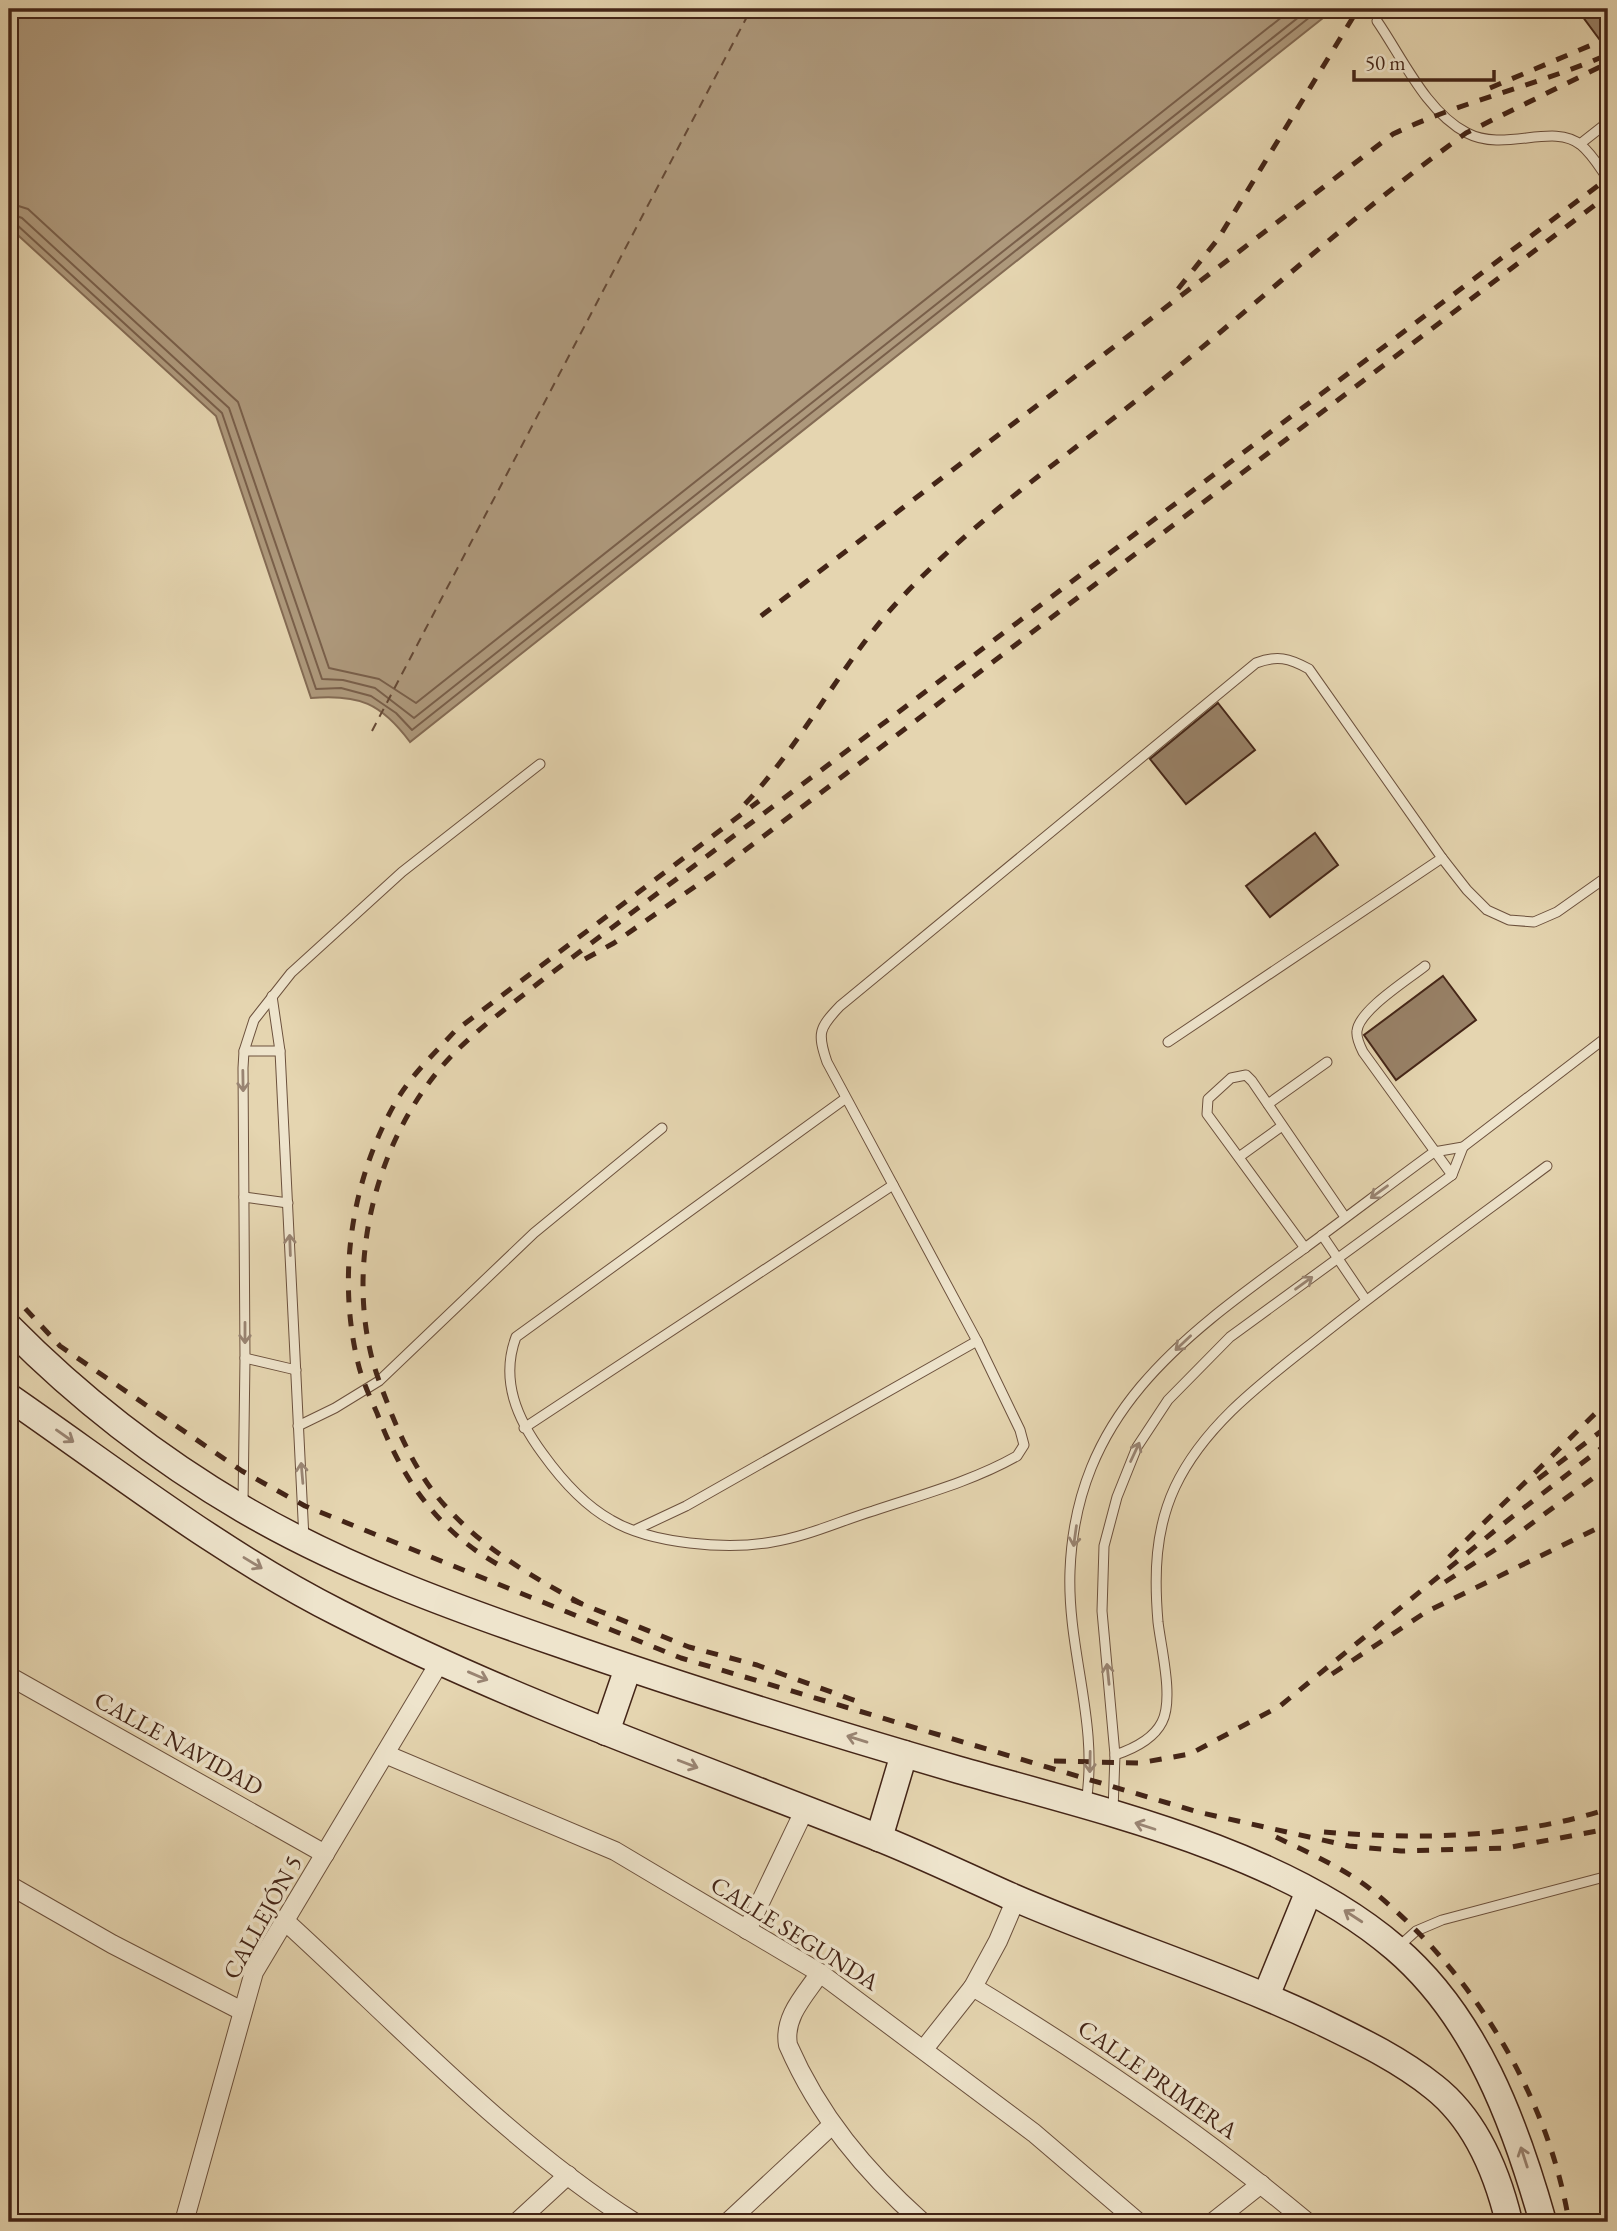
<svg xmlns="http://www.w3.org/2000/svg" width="1617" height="2231" font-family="'EB Garamond',serif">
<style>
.water{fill:#ae997c;stroke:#846b54;stroke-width:2}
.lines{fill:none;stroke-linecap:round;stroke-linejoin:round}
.shore{stroke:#795f4a;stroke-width:2}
.ferry{stroke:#644835;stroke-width:2;stroke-dasharray:9 7;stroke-linecap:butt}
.building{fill:#988167;stroke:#442517;stroke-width:2}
.lane-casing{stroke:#6c513d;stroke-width:11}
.street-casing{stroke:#6c513d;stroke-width:20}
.secondary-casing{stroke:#442517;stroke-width:29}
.lane{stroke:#eee4cc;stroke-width:9}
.street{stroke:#eee4cc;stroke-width:18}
.secondary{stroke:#eee4cc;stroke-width:26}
.rail{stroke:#442517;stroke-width:5;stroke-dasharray:12 12;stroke-linecap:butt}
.oneway{stroke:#998472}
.labels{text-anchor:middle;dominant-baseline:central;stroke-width:7;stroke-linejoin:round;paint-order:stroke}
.street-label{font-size:24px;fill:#442517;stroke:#eee4cc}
</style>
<rect width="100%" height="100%" fill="#e5d5b0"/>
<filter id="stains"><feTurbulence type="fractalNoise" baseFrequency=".00286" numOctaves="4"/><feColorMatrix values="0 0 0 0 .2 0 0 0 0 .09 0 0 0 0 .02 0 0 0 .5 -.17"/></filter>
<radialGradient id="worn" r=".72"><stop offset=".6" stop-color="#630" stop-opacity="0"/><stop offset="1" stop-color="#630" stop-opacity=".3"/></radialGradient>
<path class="water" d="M9 9H1325L1328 14 410 742C381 703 359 694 311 698L216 416 9 227Z"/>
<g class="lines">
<g class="shore">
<path d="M9 203 28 209 238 402 329 668 379 679 416 703 1292 9"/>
<path d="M9 213 22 218 229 408 322 679 343 680 375 688 414 718 1309 9"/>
<path d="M9 222 16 224 222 413 316 689 341 688 371 696 396 713 412 730 1320 9"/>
</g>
<path class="ferry" d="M372 731 751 9"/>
</g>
<g class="building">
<path d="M1577 9H1608V51Z"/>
<path d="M1218 703 1255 750 1186 804 1150 759Z"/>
<path d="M1315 833 1338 865 1270 917 1246 886Z"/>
<path d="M1443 976 1476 1020 1396 1080 1364 1035Z"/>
</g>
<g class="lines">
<defs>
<g id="lane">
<path d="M1377 21C1402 57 1426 112 1467 133 1505 153 1553 122 1581 145 1592 154 1600 168 1608 179"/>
<path d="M1580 144 1608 122"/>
<path d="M1425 966C1409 979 1359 1010 1357 1031 1356 1038 1360 1046 1363 1052L1452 1175"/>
<path d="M272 996 280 1051 304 1539"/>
<path d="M1168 1042 1442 858"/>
<path d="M244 1051H280"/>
<path d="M846 1098 516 1337C500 1380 517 1419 543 1454 561 1479 584 1505 611 1520 651 1544 727 1550 772 1542 806 1537 840 1521 873 1511 921 1495 973 1481 1017 1456L1024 1445 1020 1430 977 1341 827 1062C817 1033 819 1028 840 1006L1256 663C1277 655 1289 658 1309 669L1442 858 1467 890 1487 910 1509 920 1534 922 1557 912 1608 876"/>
<path d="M1268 1104 1327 1062"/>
<path d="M1239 1157 1282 1126"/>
<path d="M244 1197 288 1203"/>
<path d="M1322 1235 1366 1300"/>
<path d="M1305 1248 1207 1114 1208 1099 1231 1078 1246 1075 1252 1081 1345 1217"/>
<path d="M245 1358 296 1370"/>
<path d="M298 1426 335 1408 379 1381 534 1233 662 1128"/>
<path d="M524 1428 893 1185"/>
<path d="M243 1503 245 1358 243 1068 244 1051 254 1020 291 973 402 872 540 764"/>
<path d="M637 1529 686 1506 977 1341"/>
<path d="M1115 1755C1133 1749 1153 1740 1162 1722 1174 1699 1161 1648 1158 1622 1154 1575 1155 1530 1175 1487 1206 1421 1271 1376 1326 1332 1398 1275 1473 1221 1547 1166"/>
<path d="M1086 1803C1099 1722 1067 1651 1070 1571 1076 1411 1184 1336 1302 1250 1346 1218 1390 1184 1434 1152L1463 1147 1608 1036"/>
<path d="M1113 1811 1115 1755 1102 1611 1104 1546 1117 1497 1137 1447 1168 1400 1230 1337 1452 1175 1463 1147"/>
<path d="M1397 1948 1416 1931 1442 1920 1608 1876"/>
</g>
<g id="street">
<path d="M9 1676 325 1854"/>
<path d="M385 1754 615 1851 820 1973 1034 2133 1138 2222"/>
<path d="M9 1885 112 1944 242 2011"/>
<path d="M285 1921C395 2021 509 2143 634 2222"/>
<path d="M747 1930 805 1809"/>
<path d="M820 1973C805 1995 783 2017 788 2045 819 2116 865 2171 922 2222"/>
<path d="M973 1987C1090 2058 1202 2134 1307 2222"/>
<path d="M924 2049 973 1987 998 1941 1016 1899"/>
<path d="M184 2222 254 1972 441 1660"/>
<path d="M517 2222 568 2175"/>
<path d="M728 2222 831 2126"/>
<path d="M1213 2222 1261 2184"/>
</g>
<g id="secondary">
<path d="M9 1327C79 1398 158 1459 243 1509 342 1567 452 1607 560 1644 691 1690 825 1731 959 1770 1100 1810 1282 1851 1395 1948 1476 2017 1515 2123 1543 2222"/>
<path d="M9 1397C116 1471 222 1554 339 1613 511 1701 695 1765 874 1836 920 1854 965 1876 1010 1896 1113 1941 1219 1973 1320 2021 1359 2040 1399 2059 1434 2087 1476 2120 1497 2172 1509 2222"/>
<path d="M606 1732 628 1668"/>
<path d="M879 1838 904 1754"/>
<path d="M1266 1996 1309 1891"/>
</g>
</defs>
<use href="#lane" class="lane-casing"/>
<use href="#street" class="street-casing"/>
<use href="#secondary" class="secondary-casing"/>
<use href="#lane" class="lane"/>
<use href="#street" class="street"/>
<use href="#secondary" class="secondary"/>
<g class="rail">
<path d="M1490 88 1608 38"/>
<path d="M1178 289 1218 239 1358 9"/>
<path d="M761 616 1393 134C1460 102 1534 86 1602 57"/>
<path d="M745 804C806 740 843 658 905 594 981 514 1075 450 1161 381 1253 307 1340 227 1435 156L1466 133 1608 63"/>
<path d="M585 959 614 943 723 867 1608 195"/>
<path d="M9 1291 60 1346 242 1471 305 1506 681 1658 1198 1812 1349 1846 1401 1851 1506 1848 1608 1829"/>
<path d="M1538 1479 1608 1426"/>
<path d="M1449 1557 1608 1401"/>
<path d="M497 1564C436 1529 401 1477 377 1413 370 1397 362 1380 358 1363 337 1277 351 1182 394 1105 409 1077 434 1054 455 1031L759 801"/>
<path d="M1445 1582 1504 1544 1608 1467"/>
<path d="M572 1600 689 1647 757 1665 859 1702"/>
<path d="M582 1604C533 1577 487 1551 449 1510 423 1483 406 1449 392 1415 384 1394 375 1373 370 1350 350 1261 374 1157 428 1084 458 1042 501 1013 541 981L1608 178"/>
<path d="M1332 1674 1426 1612 1608 1523"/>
<path d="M1054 1761 1139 1763 1190 1754 1280 1706 1503 1524 1608 1443"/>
<path d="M1324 1832C1418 1840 1518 1838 1608 1809"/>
<path d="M1276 1837C1309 1853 1346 1869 1374 1892 1473 1973 1548 2095 1569 2222"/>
</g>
</g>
<defs><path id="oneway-shaft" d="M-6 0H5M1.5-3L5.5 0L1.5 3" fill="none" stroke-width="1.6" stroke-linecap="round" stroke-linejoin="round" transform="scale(1.75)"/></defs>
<g class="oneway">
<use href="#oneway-shaft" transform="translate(243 1081) rotate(89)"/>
<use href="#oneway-shaft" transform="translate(1379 1192) rotate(144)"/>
<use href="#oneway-shaft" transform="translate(290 1245) rotate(-92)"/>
<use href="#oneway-shaft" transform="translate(1304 1283) rotate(-36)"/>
<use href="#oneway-shaft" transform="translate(245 1333) rotate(90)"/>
<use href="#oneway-shaft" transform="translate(1183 1343) rotate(137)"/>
<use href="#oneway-shaft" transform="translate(65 1436) rotate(35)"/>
<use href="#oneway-shaft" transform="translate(1135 1452) rotate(-65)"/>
<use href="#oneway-shaft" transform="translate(302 1473) rotate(-95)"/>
<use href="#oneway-shaft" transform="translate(1075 1536) rotate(98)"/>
<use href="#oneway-shaft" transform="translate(253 1563) rotate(31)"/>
<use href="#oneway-shaft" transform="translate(1108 1674) rotate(-96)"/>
<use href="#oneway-shaft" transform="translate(478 1676) rotate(23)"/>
<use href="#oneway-shaft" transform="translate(857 1739) rotate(-163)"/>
<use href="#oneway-shaft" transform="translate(1090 1762) rotate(91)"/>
<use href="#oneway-shaft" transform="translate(688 1764) rotate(21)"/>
<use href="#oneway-shaft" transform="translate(1145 1826) rotate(-162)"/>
<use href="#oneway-shaft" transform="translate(1353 1916) rotate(-147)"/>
<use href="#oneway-shaft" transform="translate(1524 2157) rotate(-108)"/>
</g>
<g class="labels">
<g class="street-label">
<text transform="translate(179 1743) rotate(29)">CALLE NAVIDAD</text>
<text transform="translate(262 1917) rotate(-61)">CALLEJÓN 5</text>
<text transform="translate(795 1933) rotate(32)">CALLE SEGUNDA</text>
<text transform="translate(1158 2079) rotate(35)">CALLE PRIMERA</text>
</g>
</g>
<rect width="1617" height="2231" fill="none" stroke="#e5d5b0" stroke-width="35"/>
<rect x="10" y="10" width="1596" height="2210" fill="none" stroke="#442517" stroke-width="3.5"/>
<rect x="18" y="18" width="1582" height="2196" fill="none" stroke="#442517" stroke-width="2"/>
<path d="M1354 70v10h140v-10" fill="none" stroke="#442517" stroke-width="3.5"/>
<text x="1365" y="70" font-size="21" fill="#442517" stroke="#eee4cc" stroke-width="5" paint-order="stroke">50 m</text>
<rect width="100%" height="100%" filter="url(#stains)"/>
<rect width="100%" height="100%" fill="url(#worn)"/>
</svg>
